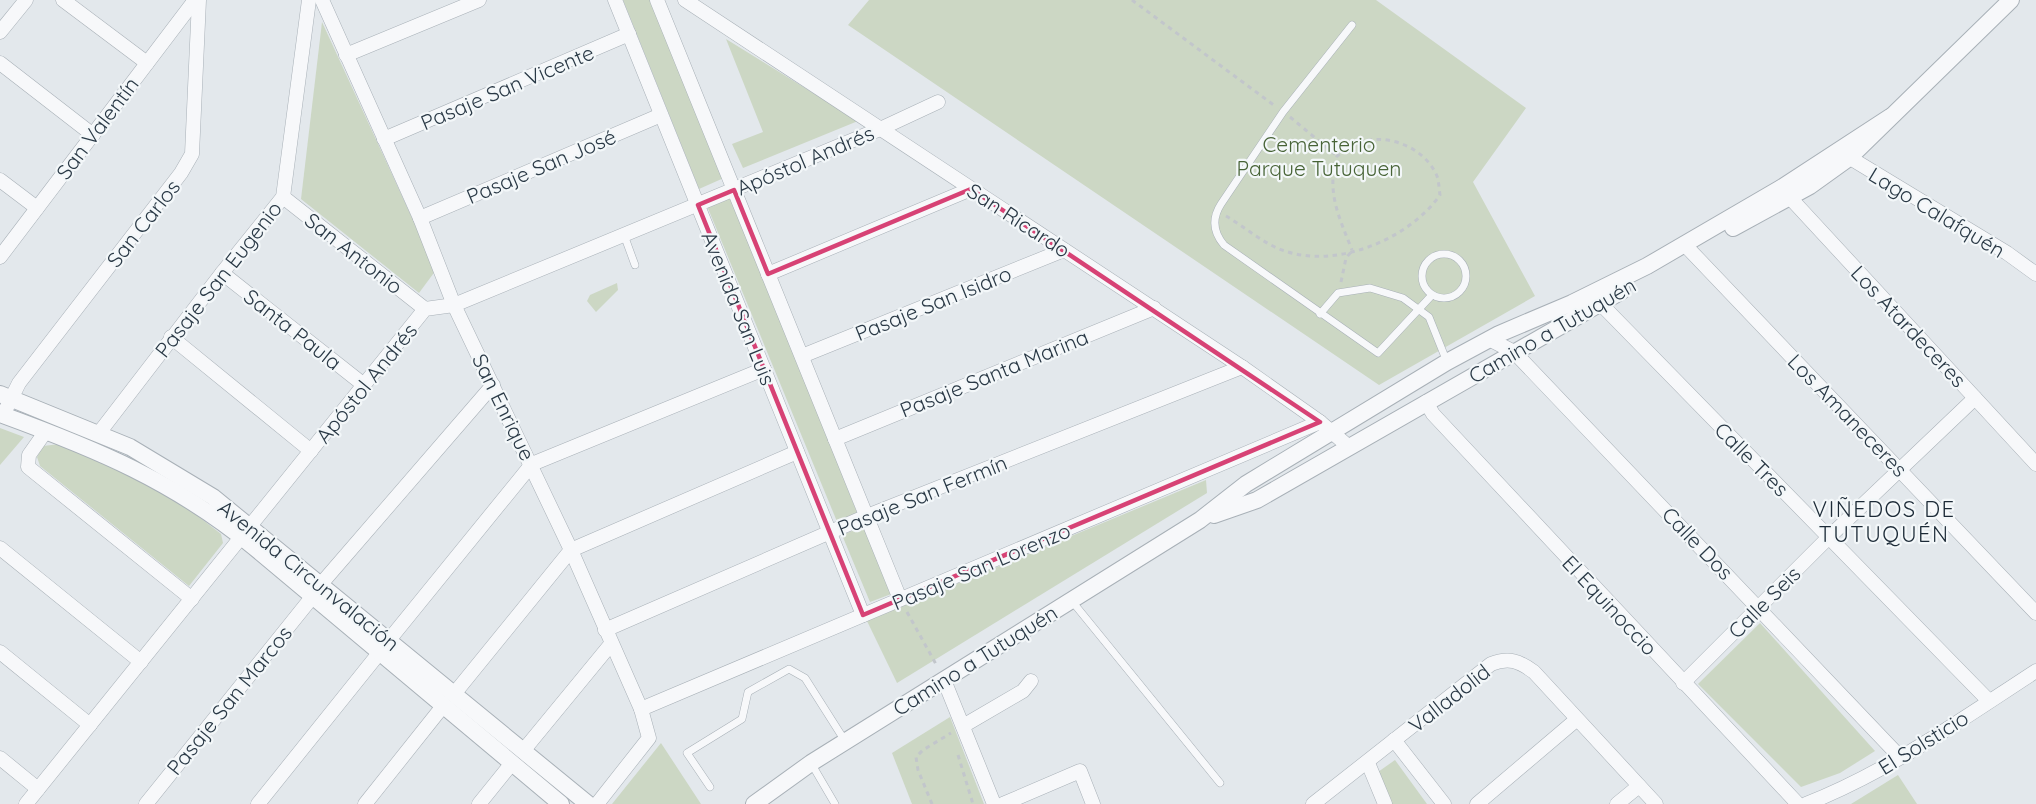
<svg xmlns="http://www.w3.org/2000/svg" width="2036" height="804" font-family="Quicksand,sans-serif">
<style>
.green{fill:#ccd7c4}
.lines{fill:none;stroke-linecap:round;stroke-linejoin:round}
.service-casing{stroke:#a8b0b7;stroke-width:8}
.minor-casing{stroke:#a8b0b7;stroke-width:15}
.tertiary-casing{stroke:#a8b0b7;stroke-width:18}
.path{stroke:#c2c6cb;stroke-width:3;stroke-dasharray:4.5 4.5;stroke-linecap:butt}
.service{stroke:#f7f8fa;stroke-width:7}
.minor{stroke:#f7f8fa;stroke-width:14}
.tertiary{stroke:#f7f8fa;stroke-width:16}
.marked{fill:none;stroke:#d74275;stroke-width:4.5;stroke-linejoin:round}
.labels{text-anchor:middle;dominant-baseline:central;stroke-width:4.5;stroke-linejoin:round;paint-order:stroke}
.street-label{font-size:21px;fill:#2a3946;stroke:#f3f7f9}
.park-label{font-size:21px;fill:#476336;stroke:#f3f7f9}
.neighbourhood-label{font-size:22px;letter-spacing:1.5px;fill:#1c2a37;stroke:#f3f7f9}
</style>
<rect width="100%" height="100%" fill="#e3e8ec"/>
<g class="green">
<path d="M623 0H655L726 177 699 189Z"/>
<path d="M869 0H1376L1526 108 1473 182 1535 296 1379 385 848 25Z"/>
<path d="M322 22 436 270 419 293 301 199Z"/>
<path d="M726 39 858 121 743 168 732 144 763 132Z"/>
<path d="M733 197 858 515 838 524 707 206Z"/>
<path d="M617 283 618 290 596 312 587 301 590 295Z"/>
<path d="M0 428 24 437 0 465Z"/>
<path d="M60 444 167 492 221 534 223 543 189 586 40 466 37 457 43 446Z"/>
<path d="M1206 480 1207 493 897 683 867 621Z"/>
<path d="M867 525 894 593 870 602 842 535Z"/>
<path d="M1760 623 1875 751 1840 773 1801 787 1698 684Z"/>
<path d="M950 717 984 804H912L892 753Z"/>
<path d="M661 743 701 804H612Z"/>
<path d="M1395 760 1427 804H1392L1378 772Z"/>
<path d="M1898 775 1917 804H1851Z"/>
</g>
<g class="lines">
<defs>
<g id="service">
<path d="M1352 25 1283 112 1221 204C1212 218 1213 232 1224 245L1378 353 1432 295"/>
<path d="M624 235 635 265"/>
<circle cx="1444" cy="276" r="22"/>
<path d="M1320 314 1338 293 1370 288 1403 298 1429 317 1447 362"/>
<path d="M1071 600 1220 783"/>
<path d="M811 763 835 804"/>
<path d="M710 787 687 753 742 719 748 692 789 669 805 678 845 741"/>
</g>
<g id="minor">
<path d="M63 0 147 63"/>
<path d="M322 0 420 218 454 305 571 550 641 709 649 738 597 804"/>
<path d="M615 0 863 615"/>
<path d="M657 0 900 599"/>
<path d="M685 0 1242 367 1320 422 1348 446"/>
<path d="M0 32 26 0"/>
<path d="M346 55 479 0"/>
<path d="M0 63 93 135"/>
<path d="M384 139 629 34"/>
<path d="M1842 153 2007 253 2036 274"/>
<path d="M0 180 37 208"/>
<path d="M1783 190 2036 464"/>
<path d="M283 197 425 309"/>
<path d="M420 218 661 115"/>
<path d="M1684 244 2036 613"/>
<path d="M0 257 195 0"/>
<path d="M222 273 364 385"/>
<path d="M768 274 971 189"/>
<path d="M1594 297 1989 701"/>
<path d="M171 337 311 451"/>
<path d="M1489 339 1514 352 1900 757"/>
<path d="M802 356 1064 250"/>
<path d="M1426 402 1433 414 1798 804"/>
<path d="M3 415 19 383 181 173 192 154 199 0"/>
<path d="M46 431 29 455 28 467 192 599"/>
<path d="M99 433 222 273 283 197 309 0"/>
<path d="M835 439 1154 308"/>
<path d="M0 548 141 662"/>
<path d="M321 584 493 385"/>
<path d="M605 630 867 516 1242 367"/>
<path d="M389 640 532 464 764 369"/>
<path d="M0 652 90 725"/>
<path d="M944 680 994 804"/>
<path d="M1683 683 1829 537 1975 398"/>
<path d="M454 694 571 550 797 452"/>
<path d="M641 709 1320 422"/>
<path d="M963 726 1023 691 1031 681"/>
<path d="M1394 740 1444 804"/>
<path d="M523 751 611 644"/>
<path d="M0 758 38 789"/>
<path d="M1368 763 1385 804"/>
<path d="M26 804 425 309 454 305 880 129 938 102"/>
<path d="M146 804 313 596"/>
<path d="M258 804 380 652"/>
<path d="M365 804 443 706"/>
<path d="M479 804 512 763"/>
<path d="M1003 804 1080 771 1093 804"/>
<path d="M1313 804 1491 664C1509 657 1519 661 1534 672L1656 804"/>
<path d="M1477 804 1576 720"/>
<path d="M1617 804 1639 786"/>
<path d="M1806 804C1888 772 1962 719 2036 671"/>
</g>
<g id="tertiary">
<path d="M1733 228 1810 186 1849 158 2011 0"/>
<path d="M0 394 130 447 213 497 588 804"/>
<path d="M0 414C96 449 174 481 254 547L561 804"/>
<path d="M1214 515 1257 500 1622 291"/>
<path d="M754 804 811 763 1200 520 1246 484 1447 362 1499 334 1572 303 1647 266 1781 188 1890 117"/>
</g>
</defs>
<use href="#service" class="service-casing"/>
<use href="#minor" class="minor-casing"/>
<use href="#tertiary" class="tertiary-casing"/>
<g class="path">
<path d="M1132 0 1275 106"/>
<path d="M1290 117 1337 156"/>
<path d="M1226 216C1245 227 1265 245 1285 251 1337 269 1409 239 1440 195 1439 189 1439 182 1437 176 1425 148 1389 133 1361 142 1352 145 1345 151 1337 156 1326 192 1339 217 1352 250"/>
<path d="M1341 282 1346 258 1351 252"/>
<path d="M907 612 937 666"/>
<path d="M958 755 973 804"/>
<path d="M932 804 918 770 916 757 923 750 951 733"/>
</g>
<use href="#service" class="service"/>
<use href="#minor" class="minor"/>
<use href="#tertiary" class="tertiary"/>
</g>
<path class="marked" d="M971 189 1320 422 863 615 698 205 734 190 768 274Z"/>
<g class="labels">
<g class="street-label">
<text transform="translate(507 87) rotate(-23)">Pasaje San Vicente</text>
<text transform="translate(97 128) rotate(-53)">San Valentín</text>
<text transform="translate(805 160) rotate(-23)">Apóstol Andrés</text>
<text transform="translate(541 166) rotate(-23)">Pasaje San José</text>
<text transform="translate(1937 212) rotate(31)">Lago Calafquén</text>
<text transform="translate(1019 220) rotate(33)">San Ricardo</text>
<text transform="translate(143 223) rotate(-52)">San Carlos</text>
<text transform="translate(354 253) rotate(38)">San Antonio</text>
<text transform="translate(218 279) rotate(-52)">Pasaje San Eugenio</text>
<text transform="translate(933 303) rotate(-22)">Pasaje San Isidro</text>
<text transform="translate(739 308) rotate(68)">Avenida San Luis</text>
<text transform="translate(1909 326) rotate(47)">Los Atardeceres</text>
<text transform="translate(293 329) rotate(38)">Santa Paula</text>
<text transform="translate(1552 330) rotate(-30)">Camino a Tutuquén</text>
<text transform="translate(994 373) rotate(-22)">Pasaje Santa Marina</text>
<text transform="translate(366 383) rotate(-51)">Apóstol Andrés</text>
<text transform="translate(504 407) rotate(64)">San Enrique</text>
<text transform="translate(1848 415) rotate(46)">Los Amaneceres</text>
<text transform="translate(1752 459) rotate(45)">Calle Tres</text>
<text transform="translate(922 495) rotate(-22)">Pasaje San Fermín</text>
<text transform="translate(1698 543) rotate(46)">Calle Dos</text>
<text transform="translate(981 566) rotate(-23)">Pasaje San Lorenzo</text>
<text transform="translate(309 575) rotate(39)">Avenida Circunvalación</text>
<text transform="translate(1764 602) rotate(-45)">Calle Seis</text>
<text transform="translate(1610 605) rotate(47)">El Equinoccio</text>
<text transform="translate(975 660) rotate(-32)">Camino a Tutuquén</text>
<text transform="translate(1449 698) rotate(-38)">Valladolid</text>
<text transform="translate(229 700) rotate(-51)">Pasaje San Marcos</text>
<text transform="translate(1923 742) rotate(-32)">El Solsticio</text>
</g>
<g class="park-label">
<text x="1319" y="144">Cementerio<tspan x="1319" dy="24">Parque Tutuquen</tspan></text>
</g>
<g class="neighbourhood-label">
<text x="1884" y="509">VIÑEDOS DE<tspan x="1884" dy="25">TUTUQUÉN</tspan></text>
</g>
</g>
</svg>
